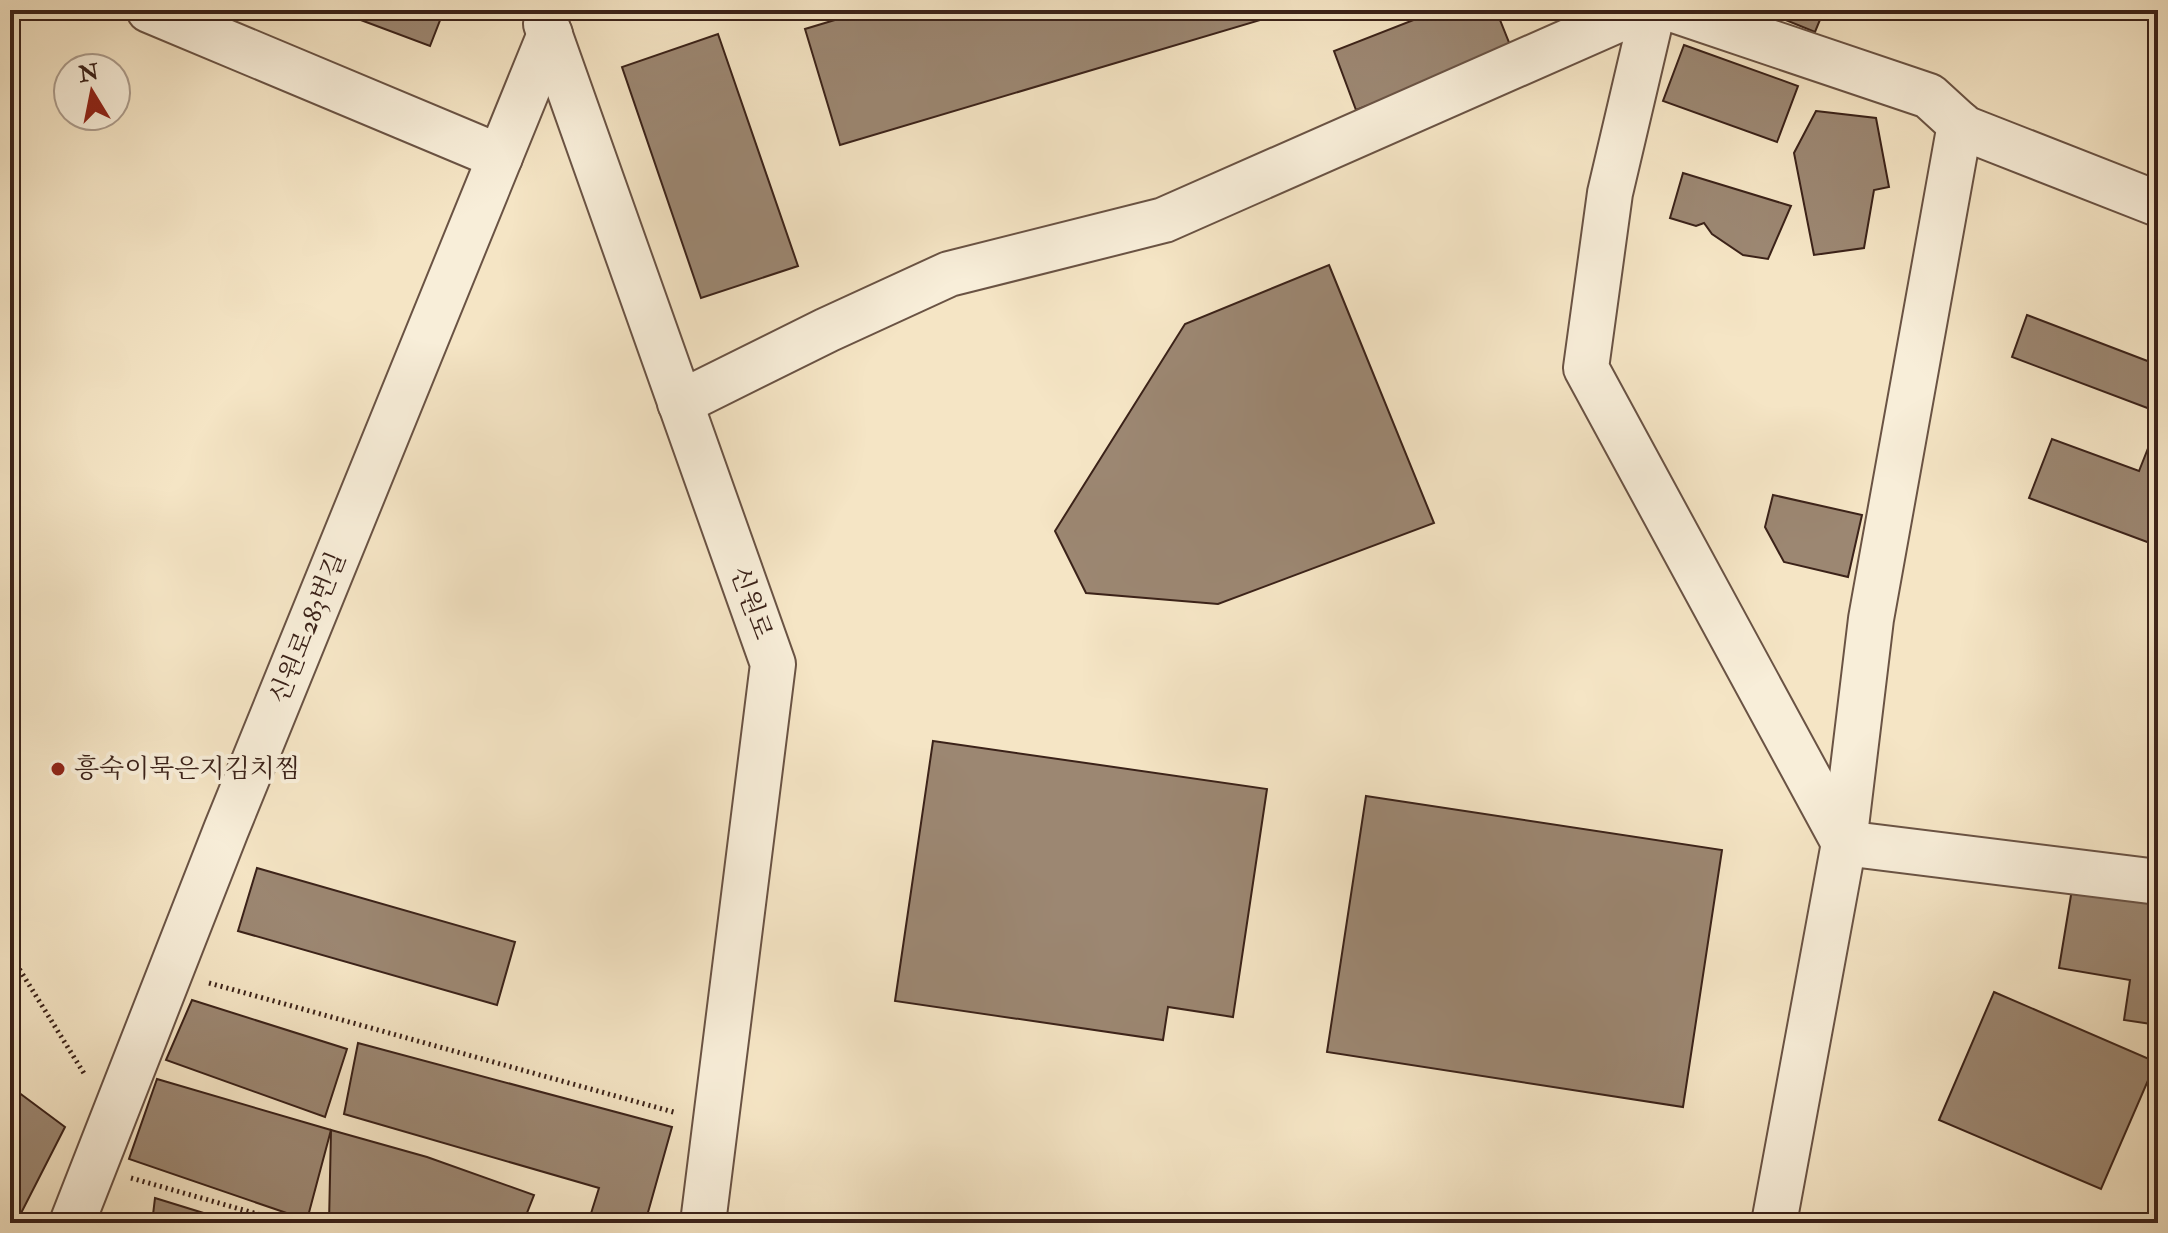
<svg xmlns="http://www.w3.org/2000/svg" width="2168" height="1233" font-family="'IM FELL Double Pica','Noto Serif KR',serif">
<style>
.building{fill:#9c8772;stroke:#3b2219;stroke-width:2}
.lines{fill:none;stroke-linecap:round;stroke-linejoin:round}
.minor-casing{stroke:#6a5344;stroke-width:48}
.path{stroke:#3b2219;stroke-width:5;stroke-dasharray:2 4;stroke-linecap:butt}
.minor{stroke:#f8eed9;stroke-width:44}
.poi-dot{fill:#8f2418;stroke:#f8eed9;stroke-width:3}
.labels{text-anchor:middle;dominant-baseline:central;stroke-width:8;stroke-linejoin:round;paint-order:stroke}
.street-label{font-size:26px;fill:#3b2219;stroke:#f8eed9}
.poi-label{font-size:26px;fill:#3b2219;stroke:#f8eed9;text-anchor:start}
</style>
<rect width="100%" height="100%" fill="#f5e5c5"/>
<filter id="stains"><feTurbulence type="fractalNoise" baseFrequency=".0025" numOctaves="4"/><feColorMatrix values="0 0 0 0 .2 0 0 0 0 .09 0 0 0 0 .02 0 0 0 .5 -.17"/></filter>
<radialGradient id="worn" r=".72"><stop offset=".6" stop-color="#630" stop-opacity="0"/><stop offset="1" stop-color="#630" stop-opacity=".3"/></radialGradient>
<g class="building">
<path d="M334 10H444L430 46Z"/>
<path d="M868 10H1286L1287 12 840 145 805 29Z"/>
<path d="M1439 10H1496L1512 50 1356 110 1334 51Z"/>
<path d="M1761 10H1824L1815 32Z"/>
<path d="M718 34 798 266 701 298 622 67Z"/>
<path d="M1684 45 1798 86 1777 142 1663 101Z"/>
<path d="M1816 111 1876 118 1889 187 1874 190 1864 248 1814 255 1794 153Z"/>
<path d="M1683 173 1791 206 1768 259 1743 255 1712 234 1704 223 1696 226 1670 218Z"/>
<path d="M1329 265 1434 523 1218 604 1086 593 1055 531 1185 324Z"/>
<path d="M2027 315 2158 365V412L2012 357Z"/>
<path d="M2158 423V546L2029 498 2052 439 2139 471Z"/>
<path d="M1773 495 1862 515 1848 577 1784 562 1765 527Z"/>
<path d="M933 741 1267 789 1233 1017 1168 1007 1163 1040 895 1001Z"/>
<path d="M1366 796 1722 850 1683 1107 1327 1052Z"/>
<path d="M257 868 515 942 497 1005 238 931Z"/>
<path d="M2073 883 2158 896V1025L2124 1020 2130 980 2059 968Z"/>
<path d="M1994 992 2156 1062 2101 1189 1939 1120Z"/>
<path d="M192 1000 347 1049 325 1117 166 1060Z"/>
<path d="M358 1043 672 1127 645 1223H588L599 1188 344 1114Z"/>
<path d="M157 1079 331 1130 307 1220 129 1159Z"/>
<path d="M10 1086 65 1127 16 1223H10Z"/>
<path d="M331 1130 427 1157 534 1195 523 1223H329Z"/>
<path d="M155 1198 236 1223H152Z"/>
</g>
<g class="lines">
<defs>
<g id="minor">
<path d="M149 10 500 157"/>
<path d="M1653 10 1610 193 1586 368 1844 843 2158 882"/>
<path d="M1674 10 1929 96 1964 128 2158 204"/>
<path d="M546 24 773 664 703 1223"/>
<path d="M680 403 827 330 949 274 1164 220 1640 10"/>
<path d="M72 1223 226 830 550 34"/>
<path d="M1774 1223 1844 843 1871 619 1960 124"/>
</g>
</defs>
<use href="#minor" class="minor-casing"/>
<g class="path">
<path d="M10 954 85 1075"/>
<path d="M209 983 677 1113"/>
<path d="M131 1178 289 1223"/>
</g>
<use href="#minor" class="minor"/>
</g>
<circle class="poi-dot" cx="58" cy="769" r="8"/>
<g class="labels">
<g class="street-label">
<text transform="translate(751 603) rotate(70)">신원로</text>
<text transform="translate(308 628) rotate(-68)">신원로283번길</text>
</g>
<g class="poi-label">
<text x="74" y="769">흥숙이묵은지김치찜</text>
</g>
</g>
<rect width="2168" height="1233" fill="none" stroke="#f5e5c5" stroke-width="40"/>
<rect x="12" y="12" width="2144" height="1209" fill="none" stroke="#3b2219" stroke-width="4"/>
<rect x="20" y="20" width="2128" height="1193" fill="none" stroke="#3b2219" stroke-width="2"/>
<g transform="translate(92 92) rotate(350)"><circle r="38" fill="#f8eed9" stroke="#ac9c8c" stroke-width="2"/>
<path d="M0-6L14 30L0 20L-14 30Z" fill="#8f2418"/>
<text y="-12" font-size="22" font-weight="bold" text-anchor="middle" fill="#3b2219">N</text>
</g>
<rect width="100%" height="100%" filter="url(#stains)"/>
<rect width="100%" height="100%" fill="url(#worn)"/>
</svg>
